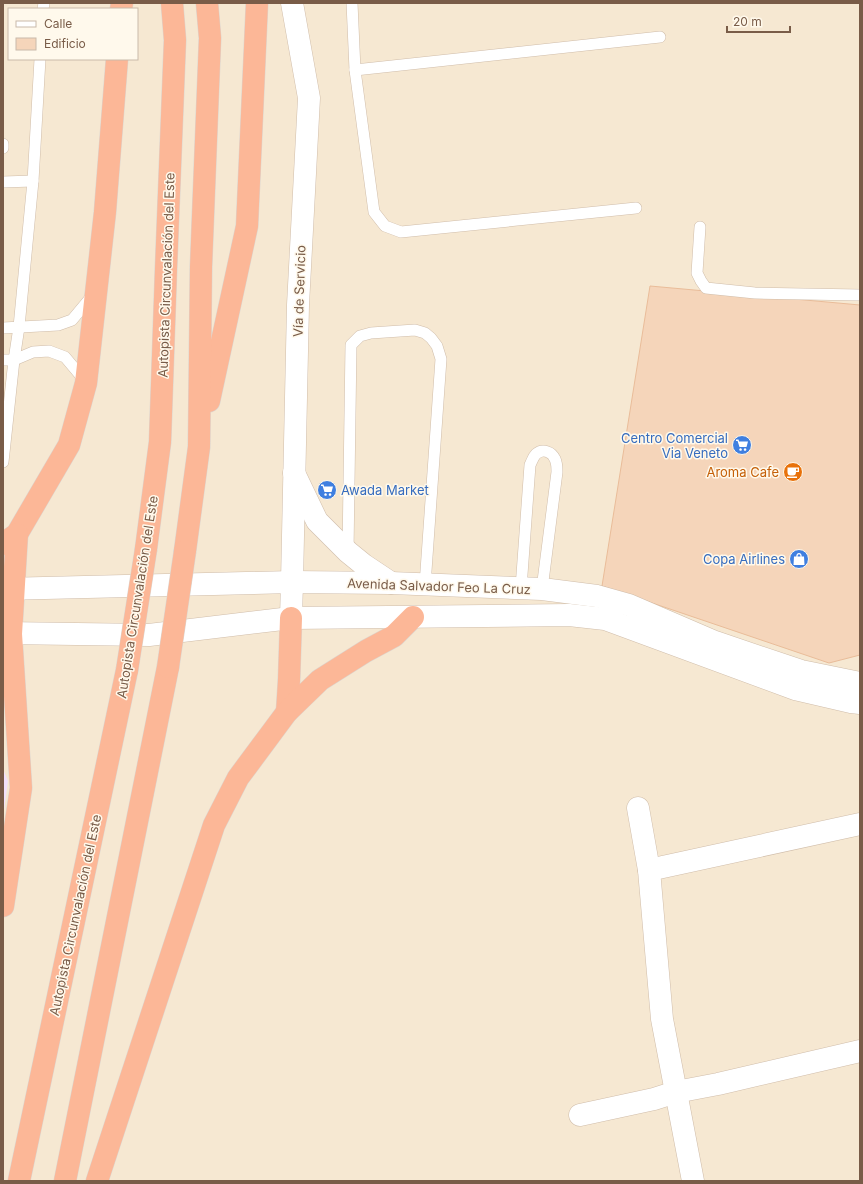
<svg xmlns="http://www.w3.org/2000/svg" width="863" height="1184" font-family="Inter,sans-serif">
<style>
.residential{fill:#f6e8d2;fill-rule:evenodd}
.education{fill:#f2e1fa}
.building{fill:#f5d5ba;stroke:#e9bc99}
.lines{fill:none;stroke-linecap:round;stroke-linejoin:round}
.service-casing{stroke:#d0bdaa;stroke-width:12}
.minor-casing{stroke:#d0bdaa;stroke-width:23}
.tertiary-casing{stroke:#d0bdaa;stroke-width:23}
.motorway-casing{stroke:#dcd5cf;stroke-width:23}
.service{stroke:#fff;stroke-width:11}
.minor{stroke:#fff;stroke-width:22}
.tertiary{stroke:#fff;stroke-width:22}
.motorway{stroke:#fcb797;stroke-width:22}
.motorway-bridge-casing{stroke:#dcd5cf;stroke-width:23;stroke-linecap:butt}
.motorway-bridge{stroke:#fcb797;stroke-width:22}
.labels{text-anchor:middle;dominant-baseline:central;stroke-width:3;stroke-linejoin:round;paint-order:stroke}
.street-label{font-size:13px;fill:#795c48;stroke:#fff9ec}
.shop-label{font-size:13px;fill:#366cbe;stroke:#fff9ec;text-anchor:end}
.food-label{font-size:13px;fill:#c56008;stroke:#fff9ec;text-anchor:end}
</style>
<rect width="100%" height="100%" fill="#fef5e4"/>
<path class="residential" d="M3 3H860V1181H3ZM9 9H137V59H9Z"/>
<path class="education" d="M3 769 8 781 3 818Z"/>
<path class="building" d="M650 286 860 305V655L829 663 602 586Z"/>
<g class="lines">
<defs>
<g id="service">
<path d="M352 3 355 70 374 212 385 226 401 232 636 208"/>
<path d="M43 9 44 3"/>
<path d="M355 70 660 37"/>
<path d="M3 144V148"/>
<path d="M3 182 33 181"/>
<path d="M700 227 697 273 701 281 706 288 755 293 860 295"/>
<path d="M3 328 58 325 72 320 92 296"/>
<path d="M3 360H14L33 352 49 351 65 357 86 382"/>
<path d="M3 462 14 360 19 327 33 181 40 59"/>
<path d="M348 552 351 345 360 336 371 333 415 330 425 333 431 338 437 346 441 359 425 585"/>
<path d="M521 588 530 465C532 461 533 457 536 454 543 448 552 452 555 459 557 463 557 467 557 472L542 589"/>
</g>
<g id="minor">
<path d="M292 3 309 98 298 305 292 582"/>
<path d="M638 808 649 870 662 1019 693 1181"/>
<path d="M649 870 860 824"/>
<path d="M580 1115 654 1099 676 1092 718 1084 860 1051"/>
</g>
<g id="tertiary">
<path d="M294 473 317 521 348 552 364 565 391 583"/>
<path d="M3 589 292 582 391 583 542 589 597 596 629 605 715 642 801 671 860 683"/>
<path d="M291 618 292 582"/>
<path d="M3 633 149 635 291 618 569 615 605 619 795 689 851 702 860 703"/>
</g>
<g id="motorway">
<path d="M121 9 122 3"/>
<path d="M209 401 247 226 257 3"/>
<path d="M3 544 17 534 69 445 86 383 105 212 117 59"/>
<path d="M146 549 160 442 166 269 175 40 172 3"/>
<path d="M185 551 199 447 201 267 210 38 207 3"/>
<path d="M287 712 289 680 291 618"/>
<path d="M3 906 21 788 11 634 17 534"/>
<path d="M19 1181 127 670"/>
<path d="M65 1181 168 667"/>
<path d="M97 1181 214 825 238 778 287 712 320 680 366 651 394 636 413 617"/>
</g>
</defs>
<use href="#service" class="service-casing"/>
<use href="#minor" class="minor-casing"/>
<use href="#tertiary" class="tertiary-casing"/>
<use href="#motorway" class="motorway-casing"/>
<use href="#service" class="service"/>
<use href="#minor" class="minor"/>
<use href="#tertiary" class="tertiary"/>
<use href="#motorway" class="motorway"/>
<defs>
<g id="motorway-bridge">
<path d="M168 667 185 551"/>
<path d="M127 670 146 549"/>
</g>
</defs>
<use href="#motorway-bridge" class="motorway-bridge-casing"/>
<use href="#motorway-bridge" class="motorway-bridge"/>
</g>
<defs>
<symbol id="supermarket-disc" viewBox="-11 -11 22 22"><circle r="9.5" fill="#3f7fe0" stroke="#fff9ec"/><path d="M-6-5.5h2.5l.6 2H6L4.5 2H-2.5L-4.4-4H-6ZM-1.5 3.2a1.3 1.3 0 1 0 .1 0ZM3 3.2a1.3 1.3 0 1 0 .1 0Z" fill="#fff"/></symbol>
<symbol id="cafe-disc" viewBox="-11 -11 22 22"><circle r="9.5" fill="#e8710a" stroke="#fff9ec"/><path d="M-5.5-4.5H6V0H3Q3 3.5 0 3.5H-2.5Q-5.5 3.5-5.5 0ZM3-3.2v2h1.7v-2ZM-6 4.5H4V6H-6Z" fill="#fff"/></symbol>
<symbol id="shop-disc" viewBox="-11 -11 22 22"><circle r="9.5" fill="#3f7fe0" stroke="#fff9ec"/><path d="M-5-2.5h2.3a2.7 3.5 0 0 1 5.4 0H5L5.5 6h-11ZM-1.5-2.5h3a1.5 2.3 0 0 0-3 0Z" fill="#fff"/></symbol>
</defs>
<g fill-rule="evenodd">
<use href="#supermarket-disc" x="731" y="434" width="22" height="22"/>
<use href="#cafe-disc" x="782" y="461" width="22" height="22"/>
<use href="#supermarket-disc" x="316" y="479" width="22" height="22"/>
<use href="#shop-disc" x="788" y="548" width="22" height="22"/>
</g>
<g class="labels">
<g class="street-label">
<text transform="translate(166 275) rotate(-88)">Autopista Circunvalación del Este</text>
<text transform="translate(299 291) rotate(-88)">Vía de Servicio</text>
<text transform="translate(439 586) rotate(2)">Avenida Salvador Feo La Cruz</text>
<text transform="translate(137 597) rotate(-81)">Autopista Circunvalación del Este</text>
<text transform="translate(75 915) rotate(-78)">Autopista Circunvalación del Este</text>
</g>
<g class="shop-label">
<text x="728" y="438">Centro Comercial<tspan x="728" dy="15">Via Veneto</tspan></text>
<text x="341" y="490" text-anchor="start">Awada Market</text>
<text x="785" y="559">Copa Airlines</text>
</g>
<g class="food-label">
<text x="779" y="472">Aroma Cafe</text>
</g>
</g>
<rect width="863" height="1184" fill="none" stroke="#795c48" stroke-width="8"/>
<rect x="8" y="8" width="130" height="52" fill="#fff9ec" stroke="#c9baaa"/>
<rect x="16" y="21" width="20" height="6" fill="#ffffff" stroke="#c9baaa"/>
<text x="44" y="28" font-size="12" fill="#795c48">Calle</text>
<rect x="16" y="38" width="20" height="12" fill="#f5d5ba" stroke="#c9baaa"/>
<text x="44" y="48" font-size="12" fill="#795c48">Edificio</text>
<path d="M727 26v6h63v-6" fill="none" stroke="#795c48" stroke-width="2"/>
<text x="733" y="26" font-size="12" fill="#795c48" stroke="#fff9ec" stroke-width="3" paint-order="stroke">20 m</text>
</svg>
